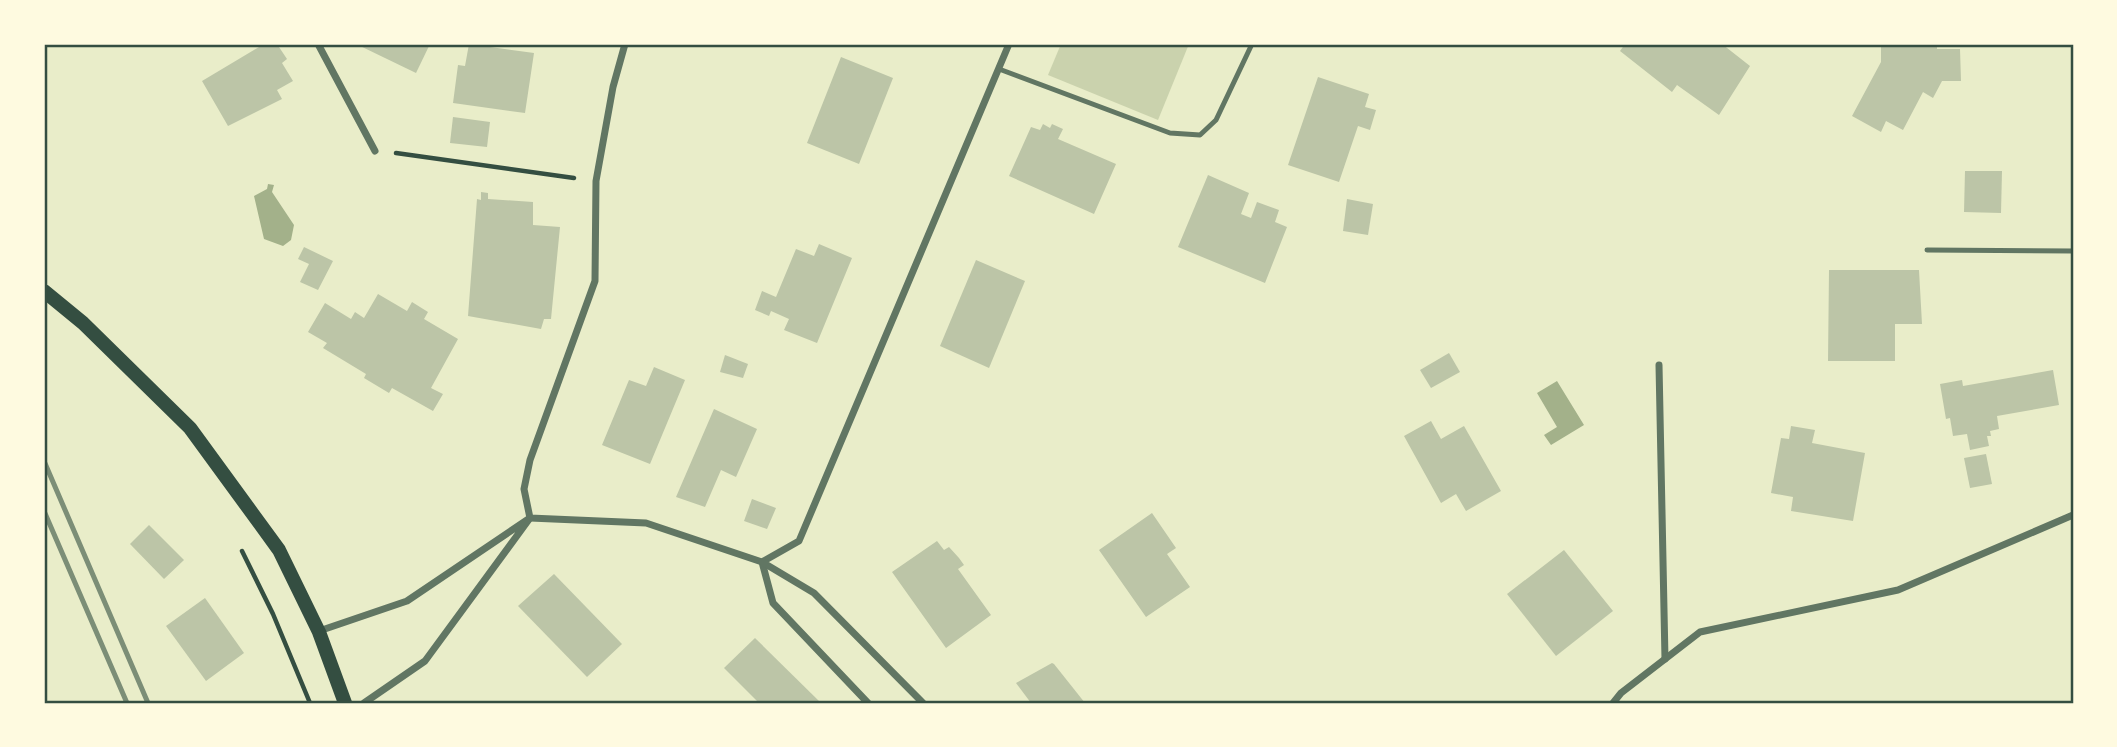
<svg xmlns="http://www.w3.org/2000/svg" width="2117" height="747" font-family="'Times New Roman',serif">
<style>
.green{fill:#cad2ad}
.water{fill:#a3b18a}
.building{fill:#bcc5a7}
.lines{fill:none;stroke-linecap:round;stroke-linejoin:round}
.path{stroke:#344e41;stroke-width:4.5}
.service{stroke:#617663;stroke-width:5}
.minor{stroke:#617663;stroke-width:7}
.secondary{stroke:#344e41;stroke-width:14}
.rail{stroke:#7c8e77;stroke-width:5}
.neatline{fill:none;stroke:#344e41;stroke-width:2.5}
</style>
<rect width="100%" height="100%" fill="#e9edc9"/>
<path class="green" d="M1061 44H1189L1158 120 1048 75Z"/>
<g class="water">
<path d="M268 184 274 185 272 192 294 225 291 240 283 246 264 239 254 196 267 189Z"/>
<path d="M1557 381 1584 425 1551 445 1544 435 1557 427 1537 393Z"/>
</g>
<g class="building">
<path d="M264 44H277L287 59 282 63 293 81 277 90 282 99 228 126 202 81Z"/>
<path d="M356 44H430L416 73Z"/>
<path d="M469 44 534 53 525 113 453 103 458 65 465 66Z"/>
<path d="M1625 44H1722L1750 66 1719 115 1677 85 1672 92 1620 51Z"/>
<path d="M1881 44H1937V49H1960L1961 81H1942L1933 98 1923 92 1903 130 1886 121 1881 132 1852 116 1881 62Z"/>
<path d="M841 57 893 78 859 164 807 143Z"/>
<path d="M1318 77 1369 94 1365 107 1376 110 1370 130 1358 126 1339 182 1288 165Z"/>
<path d="M453 117 490 122 487 147 450 143Z"/>
<path d="M1043 124 1050 128 1052 124 1063 129 1058 139 1116 164 1094 214 1009 176 1031 127 1040 130Z"/>
<path d="M1965 171H2002L2001 213 1964 212Z"/>
<path d="M1208 175 1249 193 1241 214 1251 218 1257 202 1279 210 1275 222 1287 227 1265 283 1178 247Z"/>
<path d="M481 192 488 193V199L533 202V225L560 227 551 319H544L541 329 468 316 477 199 481 200Z"/>
<path d="M1347 199 1373 204 1368 235 1343 231Z"/>
<path d="M819 244 852 258 817 343 784 330 789 319 771 311 769 316 755 310 762 291 776 297 796 249 814 256Z"/>
<path d="M304 247 333 261 318 290 300 282 309 264 298 259Z"/>
<path d="M976 260 1025 281 989 368 940 346Z"/>
<path d="M1829 270H1919L1922 324H1895V361H1828Z"/>
<path d="M378 294 407 311 412 302 428 312 424 319 458 339 431 388 443 394 433 411 392 388 389 393 364 378 366 374 323 348 327 343 308 332 325 303 351 319 355 312 364 318Z"/>
<path d="M1449 353 1460 372 1431 388 1420 370Z"/>
<path d="M725 355 748 364 743 378 720 372Z"/>
<path d="M654 367 685 380 650 464 602 445 629 380 646 386Z"/>
<path d="M2053 370 2059 405 1997 416 1999 429 1990 431 1991 436H1987L1989 446 1970 450 1967 434 1953 436 1950 418 1946 419 1940 384 1962 380 1963 386Z"/>
<path d="M714 409 757 429 736 477 721 470 705 507 676 497Z"/>
<path d="M1431 421 1441 439 1464 426 1501 491 1466 511 1456 494 1441 503 1404 436Z"/>
<path d="M1791 426 1815 430 1812 443 1865 453 1853 521 1791 511 1793 497 1771 493 1781 438 1789 439Z"/>
<path d="M1986 454 1992 484 1970 488 1964 458Z"/>
<path d="M752 499 776 508 767 529 744 521Z"/>
<path d="M1152 513 1176 548 1167 554 1190 587 1146 617 1099 550Z"/>
<path d="M149 525 184 560 164 579 130 544Z"/>
<path d="M937 541 944 550 949 547 959 558 964 565 958 569 991 615 946 648 892 572Z"/>
<path d="M1564 550 1613 611 1556 656 1507 594Z"/>
<path d="M554 574 622 644 587 677 518 606Z"/>
<path d="M205 598 244 653 206 681 166 626Z"/>
<path d="M755 638 820 702 759 703 724 668Z"/>
<path d="M1052 663 1054 664 1085 703H1031L1016 683Z"/>
</g>
<g class="lines">
<g class="path">
<path d="M396 153 574 178"/>
<path d="M242 551 273 614 310 703"/>
</g>
<g class="service">
<path d="M999 69 1170 133 1200 135 1216 120 1252 44"/>
<path d="M1927 250 2073 251"/>
</g>
<g class="minor">
<path d="M318 44 375 151"/>
<path d="M625 44 613 87 596 181 595 281 530 460 524 489 530 518 646 523 762 562 773 603 868 703"/>
<path d="M1659 365 1665 659"/>
<path d="M319 631 407 601 530 518 425 661 364 703"/>
<path d="M923 703 814 593 762 562 799 541 1009 44"/>
<path d="M1613 703 1621 693 1700 632 1898 590 2073 515"/>
</g>
<path class="secondary" d="M44 291 83 323 190 428 279 550 319 632 345 703"/>
<g class="rail">
<path d="M44 461 148 703"/>
<path d="M44 511 127 703"/>
</g>
</g>
<rect width="2117" height="747" fill="none" stroke="#fefae0" stroke-width="91"/>
<rect x="46" y="46" width="2026" height="656" class="neatline"/>
</svg>
